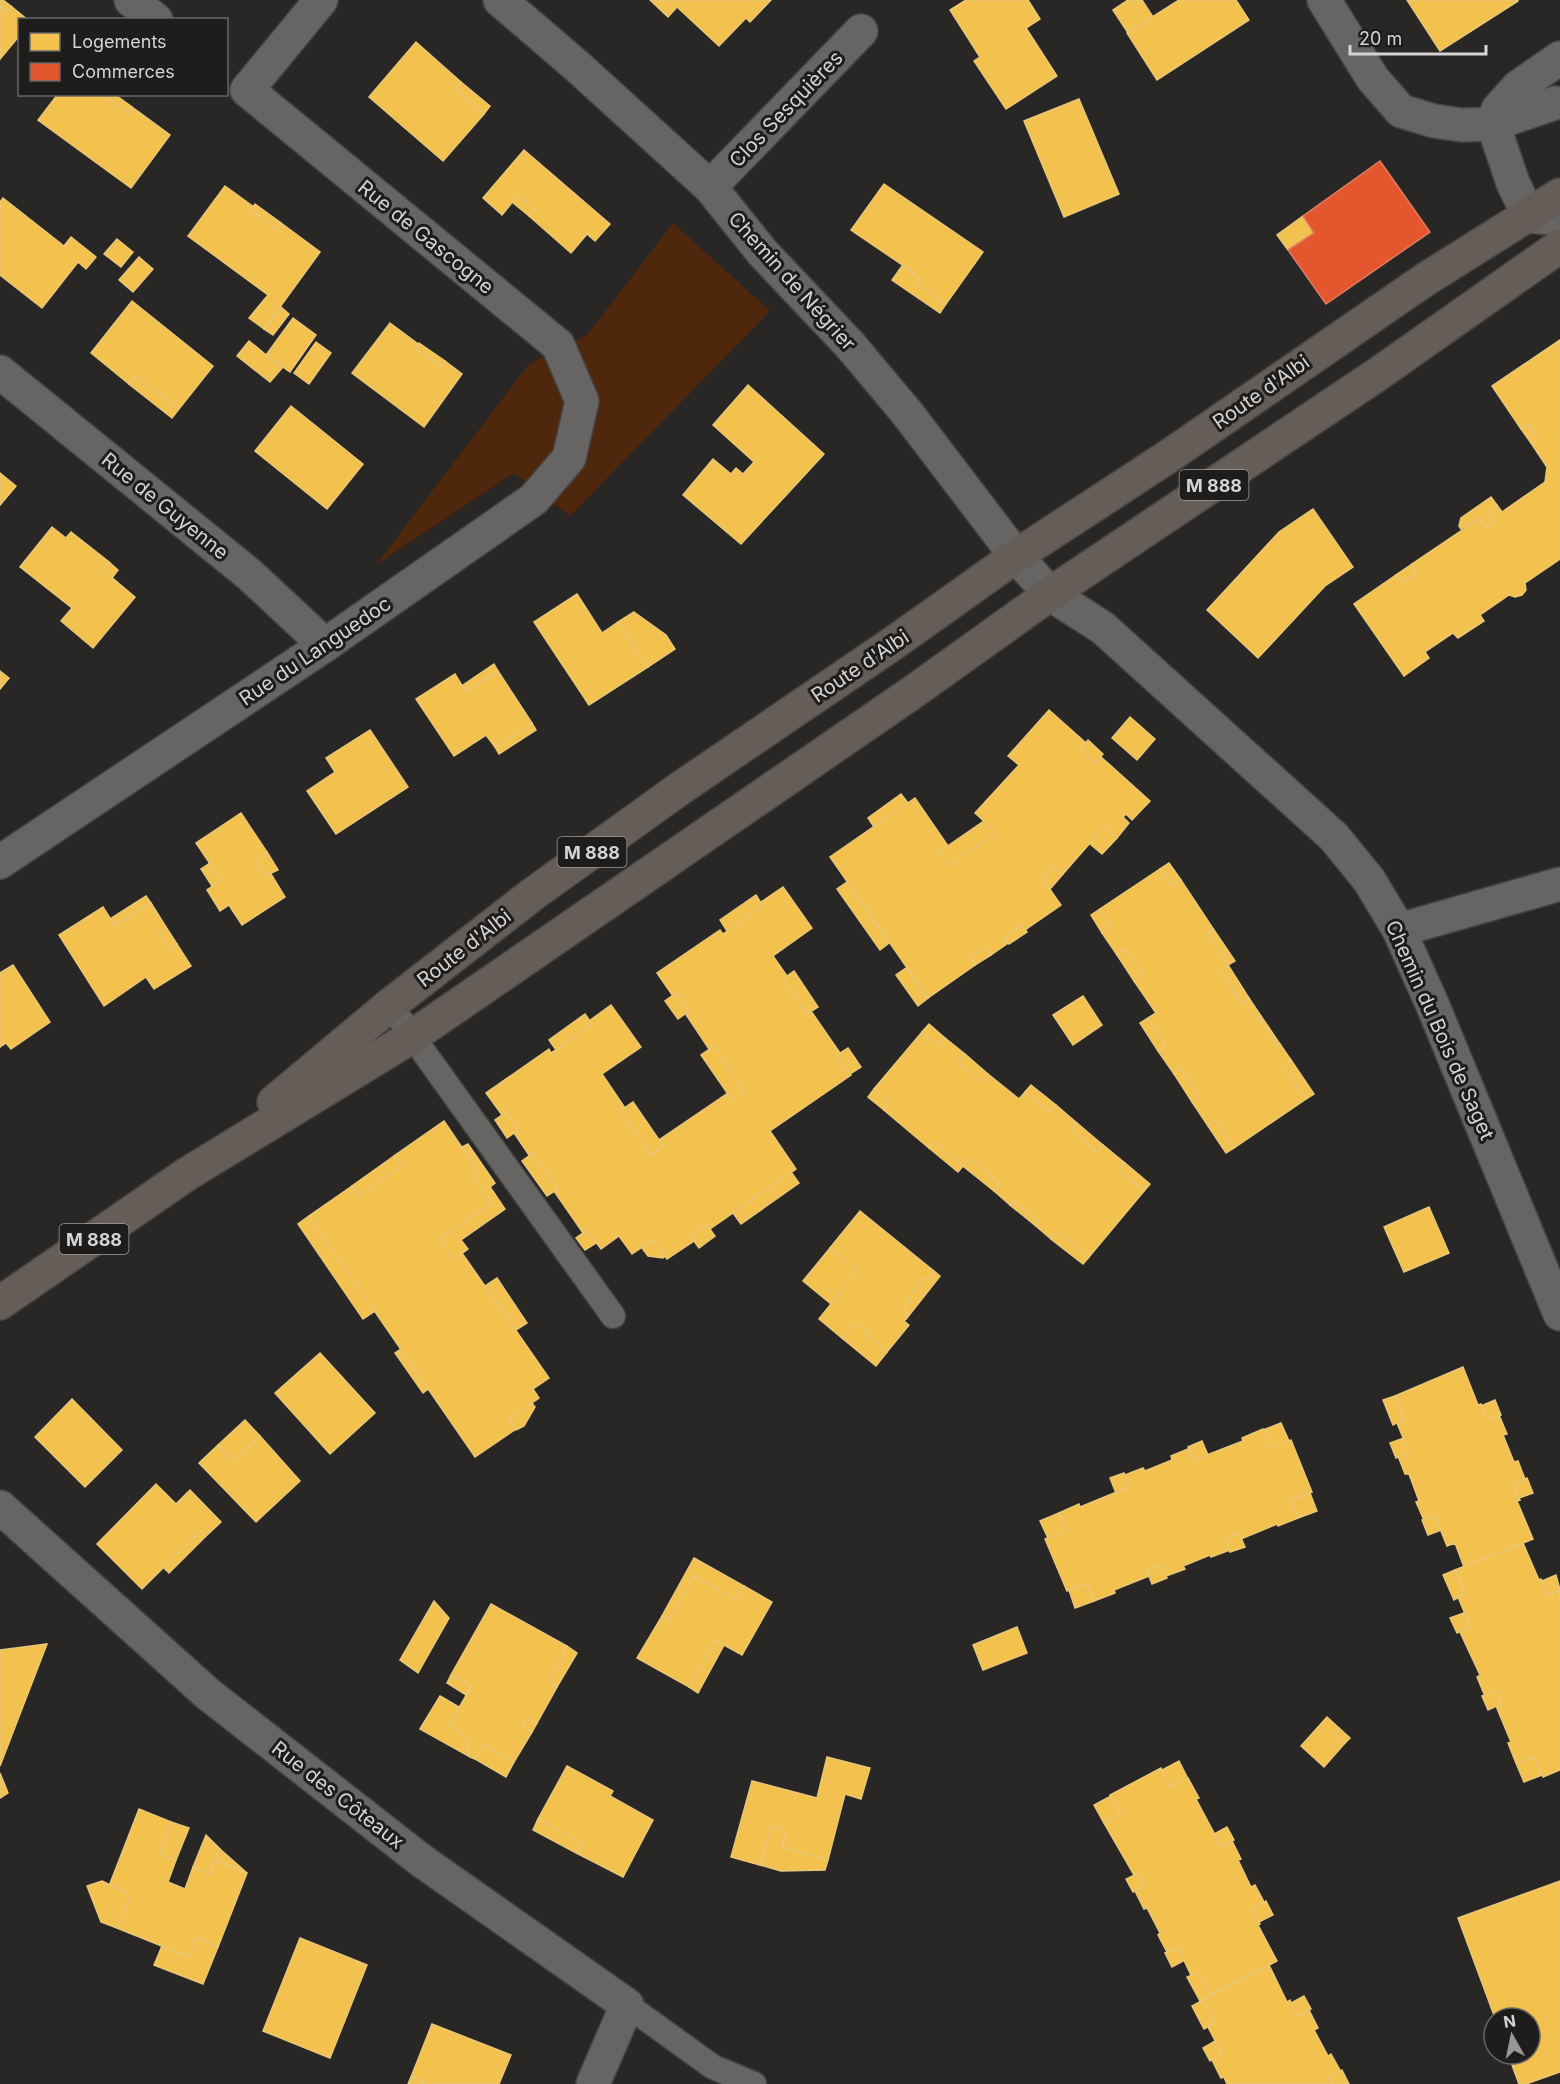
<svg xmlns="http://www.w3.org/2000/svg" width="1560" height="2084" font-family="Inter,sans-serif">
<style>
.green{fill:#4f270c}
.homes{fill:#f2c14e;stroke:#eac776;stroke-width:1.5}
.shops{fill:#e4572e;stroke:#e07c60;stroke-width:1.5}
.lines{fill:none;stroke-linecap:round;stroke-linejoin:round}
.lane-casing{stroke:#444342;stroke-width:27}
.street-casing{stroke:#444342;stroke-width:36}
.secondary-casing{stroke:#444342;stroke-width:36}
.primary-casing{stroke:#444342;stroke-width:36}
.lane{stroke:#666564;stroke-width:24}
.street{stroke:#666564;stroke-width:33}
.secondary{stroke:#666564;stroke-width:33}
.primary{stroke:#645d58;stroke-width:33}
.labels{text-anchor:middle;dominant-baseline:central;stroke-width:6;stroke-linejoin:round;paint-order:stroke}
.shield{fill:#1f1d1c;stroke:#9f9d9c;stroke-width:1.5}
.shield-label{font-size:18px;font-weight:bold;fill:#d6d4d3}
.street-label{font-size:20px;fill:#d6d4d3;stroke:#1f1d1c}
</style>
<rect width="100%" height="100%" fill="#282726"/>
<path class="green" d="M673 223 770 311 570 516 514 473 376 565 528 365 588 334Z"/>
<g class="homes">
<path d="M0 0H3L12 7 8 12 0 6Z"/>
<path d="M650 0H771L750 22 746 18 719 46 677 7 668 17Z"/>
<path d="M966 0H1028L1040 19 1026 28 1057 76 1006 109 974 61 980 57 950 10Z"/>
<path d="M1128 0H1142L1153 17 1128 33 1113 10Z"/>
<path d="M1179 0H1236L1249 20 1157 80 1127 33Z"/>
<path d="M1407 0H1518V1L1440 51Z"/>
<path d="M0 6 8 12 12 7 28 20H20V35L0 59Z"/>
<path d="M416 42 461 82 455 89 484 114 443 161 369 97Z"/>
<path d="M461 82 490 106 484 114 455 89Z"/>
<path d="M58 94H104L128 113 132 107 170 135 131 188 38 120Z"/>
<path d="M104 94H114L132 107 128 113Z"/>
<path d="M1079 99 1119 194 1064 217 1024 121Z"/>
<path d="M524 150 610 224 595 241 587 234 571 253 529 216 534 209 518 195 502 215 483 198Z"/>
<path d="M884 184 983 252 946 304 916 283 920 277 851 230Z"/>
<path d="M225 186 254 207 251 210 277 229 281 223 320 252 264 329 249 318 268 295 188 236Z"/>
<path d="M518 195 534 209 529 216 512 202Z"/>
<path d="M3 198 64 246 71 237 96 257 86 269 78 262 42 308 0 275V202Z"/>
<path d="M255 204 281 223 277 229 251 210Z"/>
<path d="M1303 216 1314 233 1288 250 1277 235Z"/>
<path d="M117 239 133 252 121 267 104 254Z"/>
<path d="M139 257 153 269 133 292 119 280Z"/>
<path d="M902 266 920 277 916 283 946 304 940 313 892 280Z"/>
<path d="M132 301 213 366 179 409 136 375 129 384 91 353Z"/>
<path d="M281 307 289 314 273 335 264 329Z"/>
<path d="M293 318 316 335 290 372 266 355Z"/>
<path d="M390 323 418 344 415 348 441 367 445 361 462 374 424 427 352 373Z"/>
<path d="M1560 340V559L1525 583 1526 590 1522 595 1515 597 1509 595 1480 615 1484 621 1458 638 1453 633 1425 652 1429 658 1404 676 1354 604 1396 575 1401 581 1407 576 1408 579 1417 573 1412 564 1480 518 1486 527 1494 522 1487 512 1497 505 1502 512 1545 482 1547 467 1531 443 1537 439 1528 424 1521 429 1492 386Z"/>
<path d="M249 341 282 368 270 382 237 356Z"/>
<path d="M316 342 331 353 309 384 294 373Z"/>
<path d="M419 343 445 361 441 367 415 348Z"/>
<path d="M136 375 179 409 172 418 129 384Z"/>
<path d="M748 385 824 454 741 544 683 495 713 459 731 474 736 468 743 474 754 462 713 425Z"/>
<path d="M291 406 363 464 327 509 255 451Z"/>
<path d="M1528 424 1537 439 1531 443 1521 429Z"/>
<path d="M0 473 16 486 0 505Z"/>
<path d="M1491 497 1497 505 1487 512 1494 522 1486 527 1480 518 1461 529 1459 526 1461 518Z"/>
<path d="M1313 509 1353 567 1325 586 1258 658 1207 610 1279 532Z"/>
<path d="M52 527 66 538 71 532 109 562 103 570 135 597 93 648 61 621 72 608 20 567Z"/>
<path d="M109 562 118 570 112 578 103 570Z"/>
<path d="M1412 564 1417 573 1401 581 1396 575Z"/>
<path d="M577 594 602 633 618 622 648 667 589 705 534 622Z"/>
<path d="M634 612 666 635 675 649 648 667 618 622Z"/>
<path d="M494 664 498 671 466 692 463 685Z"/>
<path d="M0 671 9 678 0 689Z"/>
<path d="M498 671 532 723 495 747 486 735 454 756 416 699 455 674 466 692Z"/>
<path d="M1049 710 1086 743 1080 749 1095 763 1100 756 1150 801 1132 820 1126 814 1123 817 1129 823 1117 838 1104 827 1063 874 1053 866 1042 878 1061 905 1025 930 1022 925 1004 938 1008 943 991 955 985 947 970 958 975 965 928 998 830 857 915 798 948 846 939 852 948 866 997 833 975 813 1019 765 1008 756Z"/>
<path d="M1130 717 1155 739 1137 760 1112 738Z"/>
<path d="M532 723 536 730 499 754 495 747Z"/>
<path d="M370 730 408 787 336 834 307 791 335 772 326 758Z"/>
<path d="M1088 740 1103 754 1095 763 1080 749Z"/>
<path d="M901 794 908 803 874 827 868 818Z"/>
<path d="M241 813 267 852 255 860 265 876 271 874 285 897 242 925 229 905 220 911 207 890 221 880 196 843Z"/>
<path d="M984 821 997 833 948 866 939 852Z"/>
<path d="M1104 827 1117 838 1102 854 1090 844Z"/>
<path d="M267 852 278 870 265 876 255 860Z"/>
<path d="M210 863 221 880 212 886 201 869Z"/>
<path d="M1169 863 1181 880 1172 886 1160 869Z"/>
<path d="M1053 866 1063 874 1050 889 1042 878Z"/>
<path d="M1160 869 1172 886 1181 880 1214 930 1207 934 1228 965 1220 971 1242 1004 1249 998 1261 1016 1258 1018 1277 1046 1280 1044 1291 1060 1283 1065 1306 1099 1234 1148 1216 1120 1208 1126 1192 1102 1200 1096 1181 1068 1174 1074 1158 1051 1166 1046 1148 1018 1156 1013 1134 981 1143 975 1125 949 1117 955 1102 933 1111 927 1100 909Z"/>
<path d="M847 882 889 943 880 950 837 889Z"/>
<path d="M783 887 812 928 773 956 787 976 783 979 807 1014 811 1011 840 1053 837 1055 851 1075 770 1131 796 1169 710 1229 707 1225 691 1237 694 1241 667 1259 653 1240 632 1254 619 1236 601 1249 587 1230 583 1233 554 1191 558 1189 533 1153 529 1155 514 1133 518 1130 506 1112 502 1115 486 1093 549 1049 551 1053 556 1050 592 1024 589 1021 611 1005 641 1047 602 1074 625 1108 620 1111 651 1155 664 1147 659 1140 728 1093 732 1100 745 1091 714 1046 709 1049 685 1013 689 1011 676 993 673 996 657 973 720 930 723 934 763 906 761 902Z"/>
<path d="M756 895 763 906 727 931 720 920Z"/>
<path d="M146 896 151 903 115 926 110 919Z"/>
<path d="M151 903 166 927 158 933 169 950 177 944 191 966 154 989 146 977 104 1006 59 935 103 907 115 926Z"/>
<path d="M1100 909 1111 927 1102 933 1091 915Z"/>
<path d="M1022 925 1027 932 1009 944 1004 938Z"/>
<path d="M166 927 177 944 169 950 158 933Z"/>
<path d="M1214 930 1235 961 1228 965 1207 934Z"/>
<path d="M985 947 991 955 975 965 970 958Z"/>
<path d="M1125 949 1143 975 1134 981 1117 955Z"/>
<path d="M13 965 50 1022 11 1049 6 1043 0 1047V973Z"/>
<path d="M1228 965 1249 998 1242 1004 1220 971Z"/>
<path d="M906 968 928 998 918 1006 896 975Z"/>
<path d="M794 971 818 1007 807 1014 783 979Z"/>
<path d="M676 993 689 1011 678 1019 665 1001Z"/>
<path d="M1083 996 1102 1025 1073 1045 1053 1015Z"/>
<path d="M585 1014 592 1024 556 1050 549 1040Z"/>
<path d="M1261 1016 1280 1044 1277 1046 1258 1018Z"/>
<path d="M1148 1018 1166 1046 1158 1051 1140 1023Z"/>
<path d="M929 1024 945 1038 938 1046 922 1032Z"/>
<path d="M922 1032 938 1046 945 1038 965 1054 958 1062 982 1082 988 1074 1019 1099 1025 1092 1050 1112 1056 1105 1077 1123 1071 1130 1097 1152 1103 1145 1125 1163 1118 1170 1144 1191 1089 1257 1057 1231 1051 1239 1036 1226 1038 1222 1013 1201 1010 1205 994 1191 1000 1183 969 1158 963 1166 935 1142 929 1148 884 1110 890 1101 874 1089Z"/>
<path d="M714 1046 745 1091 732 1100 701 1055Z"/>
<path d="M848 1048 861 1067 850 1074 837 1055Z"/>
<path d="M965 1054 988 1074 982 1082 958 1062Z"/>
<path d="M1291 1060 1314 1094 1306 1099 1283 1065Z"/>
<path d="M1181 1068 1200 1096 1192 1102 1174 1074Z"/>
<path d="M1031 1085 1056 1105 1050 1112 1025 1092Z"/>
<path d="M874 1089 890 1101 884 1110 868 1097Z"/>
<path d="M633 1102 664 1147 651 1155 620 1111Z"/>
<path d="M506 1112 518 1130 507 1138 495 1120Z"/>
<path d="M1216 1120 1234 1148 1226 1153 1208 1126Z"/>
<path d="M444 1121 478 1171 473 1175 492 1203 440 1239 454 1259 462 1253 549 1378 533 1389 539 1398 509 1419 516 1429 475 1457 309 1216 352 1186 358 1196 402 1166 394 1156Z"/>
<path d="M1077 1123 1103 1145 1097 1152 1071 1130Z"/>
<path d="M935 1142 963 1166 958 1172 929 1148Z"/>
<path d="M468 1144 495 1183 490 1187 505 1209 461 1240 468 1249 454 1259 440 1239 492 1203 473 1175 478 1171 462 1147Z"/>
<path d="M533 1153 558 1189 547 1196 522 1161Z"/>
<path d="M394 1156 402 1166 358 1196 352 1186Z"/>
<path d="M969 1158 1000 1183 994 1191 963 1166Z"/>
<path d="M1125 1163 1150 1184 1144 1191 1118 1170Z"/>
<path d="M791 1172 799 1183 741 1224 733 1213Z"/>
<path d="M1013 1201 1038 1222 1036 1226 1010 1205Z"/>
<path d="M1429 1207 1449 1253 1404 1272 1384 1227Z"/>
<path d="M860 1211 934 1271 927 1280 923 1279 909 1296 911 1299 905 1307 907 1318 904 1321 909 1325 887 1352 866 1335 869 1332 856 1322 843 1339 819 1319 858 1270 830 1248Z"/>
<path d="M309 1216 375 1311 363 1319 298 1224Z"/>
<path d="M707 1225 715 1236 699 1248 691 1237Z"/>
<path d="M587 1230 596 1243 585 1250 576 1238Z"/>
<path d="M1057 1231 1089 1257 1083 1264 1051 1239Z"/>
<path d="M653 1240 665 1256 663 1258 648 1256 642 1248Z"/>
<path d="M830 1248 858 1270 831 1304 803 1281Z"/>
<path d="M934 1271 940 1276 907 1318 905 1307 911 1299 909 1296 923 1279 927 1280Z"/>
<path d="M497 1278 527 1323 516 1330 485 1286Z"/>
<path d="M856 1322 869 1332 866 1335 887 1352 876 1366 843 1339Z"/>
<path d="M401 1349 428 1389 423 1393 395 1353Z"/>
<path d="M320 1353 375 1413 330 1454 275 1393Z"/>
<path d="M1463 1367 1478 1405 1481 1404 1487 1419 1499 1415 1507 1434 1503 1435 1514 1462 1518 1461 1525 1479 1513 1484 1520 1500 1517 1501 1533 1539 1464 1567 1455 1543 1447 1546 1435 1516 1424 1520 1416 1502 1419 1501 1409 1474H1405L1398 1456 1409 1452 1397 1423 1404 1419 1395 1396Z"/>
<path d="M1395 1396 1404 1419 1393 1425 1383 1400Z"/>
<path d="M72 1399 122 1450 85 1487 35 1437Z"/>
<path d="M1495 1400 1501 1415 1487 1419 1481 1406Z"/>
<path d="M532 1403 535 1407 524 1426 516 1430 509 1419Z"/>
<path d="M245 1420 260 1436 233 1461 218 1445Z"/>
<path d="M1281 1423 1289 1441 1270 1448 1263 1430Z"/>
<path d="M1263 1429 1270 1448 1291 1440 1312 1492 1291 1500 1298 1518 1278 1526 1277 1524 1241 1539 1239 1533 1226 1539 1230 1550 1211 1557 1210 1555 1183 1566 1185 1569 1166 1576 1161 1565 1147 1571 1149 1576 1114 1590 1115 1593 1094 1601 1087 1583 1067 1591 1045 1539 1066 1531 1059 1513 1079 1504 1080 1507 1129 1487 1125 1475 1143 1468 1145 1471 1172 1460 1171 1456 1188 1449 1194 1460 1243 1441 1242 1438Z"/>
<path d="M260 1436 300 1481 256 1522 199 1463 218 1445 233 1461Z"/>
<path d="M1404 1438 1409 1452 1396 1458 1390 1443Z"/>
<path d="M1202 1441 1208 1455 1194 1460 1188 1447Z"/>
<path d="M1124 1473 1129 1487 1116 1493 1110 1478Z"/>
<path d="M1527 1478 1533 1493 1519 1498 1513 1484Z"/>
<path d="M156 1484 176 1504 190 1490 221 1522 205 1537 200 1531 142 1589 97 1544Z"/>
<path d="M1310 1493 1317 1511 1298 1518 1291 1500Z"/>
<path d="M1059 1513 1066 1531 1048 1538 1040 1521Z"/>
<path d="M1435 1516 1441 1530 1428 1535 1422 1520Z"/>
<path d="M200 1531 205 1537 169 1573 163 1567Z"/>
<path d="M1239 1533 1245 1547 1230 1552 1226 1539Z"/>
<path d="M1523 1543 1539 1580 1541 1579 1548 1595 1559 1590 1560 1592V1770L1543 1777 1534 1757 1516 1763 1508 1743 1511 1742 1496 1706 1501 1704 1496 1691 1485 1696 1477 1677 1480 1675 1459 1630 1470 1626 1458 1597 1465 1594 1455 1570Z"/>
<path d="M694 1558 744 1586 737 1600 694 1576 669 1620 662 1616Z"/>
<path d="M1161 1565 1167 1578 1152 1584 1147 1571Z"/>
<path d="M1455 1570 1465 1594 1454 1600 1443 1575Z"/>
<path d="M1556 1575 1560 1590 1548 1595 1542 1581Z"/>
<path d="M694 1576 737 1600 744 1586 772 1602 742 1655 715 1640 689 1687 637 1658 662 1616 669 1620Z"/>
<path d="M1087 1583 1094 1601 1075 1608 1069 1590Z"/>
<path d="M434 1601 449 1618 418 1673 400 1660Z"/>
<path d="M491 1604 567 1646 548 1682 557 1687 537 1723 527 1718 522 1727 532 1732 514 1762 483 1745 475 1759 470 1757 465 1742 468 1737 449 1725 472 1685 451 1675Z"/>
<path d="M1464 1613 1470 1626 1457 1633 1450 1618Z"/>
<path d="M1017 1627 1027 1653 983 1670 973 1645Z"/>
<path d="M715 1640 724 1645 698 1693 689 1687Z"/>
<path d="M47 1644 0 1766V1650Z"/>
<path d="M567 1646 577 1653 557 1687 548 1682Z"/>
<path d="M451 1675 472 1685 466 1695 447 1683Z"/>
<path d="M1496 1691 1501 1704 1488 1710 1482 1696Z"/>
<path d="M440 1696 459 1707 449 1725 468 1737 465 1742 470 1757 420 1729Z"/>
<path d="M1327 1717 1339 1728 1334 1733 1345 1743 1324 1767 1301 1746Z"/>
<path d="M527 1718 537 1723 532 1732 522 1727Z"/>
<path d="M1339 1728 1350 1738 1345 1743 1334 1733Z"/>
<path d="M483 1745 514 1762 506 1777 475 1759Z"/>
<path d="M827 1757 870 1768 861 1799 845 1794 828 1860 782 1847 786 1831 771 1826 760 1865 731 1857 752 1781 817 1798Z"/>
<path d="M1534 1757 1542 1775 1524 1782 1516 1763Z"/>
<path d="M1179 1761 1188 1779 1171 1787 1162 1770Z"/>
<path d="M567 1766 613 1791 610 1796 653 1820 623 1877 578 1854 583 1843 538 1819Z"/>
<path d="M1161 1768 1171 1787 1188 1778 1199 1798 1196 1799 1221 1846 1232 1841 1241 1859 1238 1860 1251 1887 1255 1885 1264 1902 1252 1909 1260 1924 1258 1925 1277 1961 1211 1995 1199 1972 1191 1975 1178 1948 1167 1952 1158 1935 1160 1933 1147 1908 1144 1909 1135 1891 1145 1885 1139 1873 1134 1875 1104 1823 1121 1814 1110 1795Z"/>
<path d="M0 1773 8 1793 0 1798Z"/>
<path d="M1111 1796 1121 1814 1104 1823 1094 1805Z"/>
<path d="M139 1809 171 1822 159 1854 176 1860 168 1882 185 1889 193 1867 210 1874 215 1860 247 1873 218 1947 197 1938 189 1957 117 1928 131 1895 109 1886Z"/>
<path d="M538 1819 583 1843 578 1854 533 1830Z"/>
<path d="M171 1822 189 1828 176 1860 159 1854Z"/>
<path d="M771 1826 786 1831 782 1847 828 1860 825 1870 781 1871 760 1865Z"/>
<path d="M1227 1827 1234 1840 1221 1846 1214 1834Z"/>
<path d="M206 1835 220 1849 210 1874 193 1867Z"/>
<path d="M220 1849 247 1873 215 1860Z"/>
<path d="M1139 1873 1145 1885 1133 1892 1126 1879Z"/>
<path d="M102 1881 131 1895 117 1928 101 1922 87 1886Z"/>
<path d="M1560 1881V2072L1526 2084H1519L1508 2054H1530V2018H1495L1458 1918Z"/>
<path d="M1266 1901 1273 1915 1259 1922 1252 1909Z"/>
<path d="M197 1938 218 1947 203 1984 154 1965 162 1946 189 1957Z"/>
<path d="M300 1938 367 1965 330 2058 263 2031Z"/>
<path d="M1178 1948 1185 1960 1172 1967 1165 1953Z"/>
<path d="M1269 1965 1287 2002 1290 2000 1297 2016 1309 2010 1318 2028 1314 2030 1328 2056 1331 2054 1341 2072 1329 2078 1333 2084H1227L1224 2077 1221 2078 1212 2060 1222 2054 1208 2027 1215 2023 1203 2000Z"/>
<path d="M1199 1972 1211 1995 1200 2001 1187 1977Z"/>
<path d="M1304 1996 1311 2009 1297 2016 1291 2003Z"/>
<path d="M1203 2000 1215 2023 1204 2029 1192 2006Z"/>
<path d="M432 2024 511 2055 499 2084H424L425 2082 411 2077Z"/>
<path d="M1215 2041 1222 2054 1210 2061 1203 2048Z"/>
<path d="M1342 2070 1349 2084H1333L1329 2078Z"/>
<path d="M411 2077 425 2082 424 2084H408Z"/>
</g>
<path class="shops" d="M1380 161 1430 232 1326 304 1288 250 1314 233 1303 216Z"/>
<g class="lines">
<defs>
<g id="lane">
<path d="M390 1005 613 1316"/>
<path d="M627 2005 713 2067 754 2084"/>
</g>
<g id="street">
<path d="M131 0 156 20"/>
<path d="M1324 0 1373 79 1401 111 1434 121 1462 125 1493 124 1555 103"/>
<path d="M1560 58 1518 87 1498 109 1493 124 1513 183 1529 216 1560 219"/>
<path d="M710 187 861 31"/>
<path d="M0 372 250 575 325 645"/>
<path d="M1050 594 1103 628 1334 837 1369 880 1399 930 1433 1006 1560 1314"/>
<path d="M0 862 325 645 534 499 569 458 582 401 558 345 247 90 321 0"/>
<path d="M1399 930 1560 884"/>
<path d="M0 1507 208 1694 422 1861 627 2005 593 2084"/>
</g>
<path id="secondary" d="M500 0 578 67 710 187 763 253 850 345 907 413 1016 556 1050 594"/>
<g id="primary">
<path d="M274 1102 390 1005 533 894 682 787 895 642 1016 556 1169 456 1426 279 1560 195"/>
<path d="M0 1303 187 1174 413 1036 913 692 1050 594 1378 374 1560 246"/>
</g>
</defs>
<use href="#lane" class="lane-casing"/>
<use href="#street" class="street-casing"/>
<use href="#secondary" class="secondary-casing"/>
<use href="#primary" class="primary-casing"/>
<use href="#lane" class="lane"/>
<use href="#street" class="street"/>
<use href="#secondary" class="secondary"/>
<use href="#primary" class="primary"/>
</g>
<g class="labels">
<g class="shield">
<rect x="1179.5" y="470" width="69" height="30" rx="4.5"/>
<rect x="557.5" y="837" width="69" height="30" rx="4.5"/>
<rect x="59.5" y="1224" width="69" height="30" rx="4.5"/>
</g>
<g class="shield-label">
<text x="1214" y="485">M 888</text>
<text x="592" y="852">M 888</text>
<text x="94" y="1239">M 888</text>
</g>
<g class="street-label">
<text transform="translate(786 109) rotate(-46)">Clos Sesquières</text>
<text transform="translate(426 237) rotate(39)">Rue de Gascogne</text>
<text transform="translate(792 281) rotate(48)">Chemin de Négrier</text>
<text transform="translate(1261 392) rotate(-35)">Route d'Albi</text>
<text transform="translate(165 506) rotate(39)">Rue de Guyenne</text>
<text transform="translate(315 651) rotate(-34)">Rue du Languedoc</text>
<text transform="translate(860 666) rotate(-34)">Route d'Albi</text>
<text transform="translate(464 948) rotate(-38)">Route d'Albi</text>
<text transform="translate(1440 1030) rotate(66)">Chemin du Bois de Saget</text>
<text transform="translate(338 1795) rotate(38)">Rue des Côteaux</text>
</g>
</g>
<rect x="18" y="18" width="210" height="78" fill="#1f1d1c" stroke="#686665" stroke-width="1.5"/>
<rect x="30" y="33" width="30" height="18" fill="#f2c14e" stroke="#686665" stroke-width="1.5"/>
<text x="72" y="48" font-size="18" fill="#d6d4d3">Logements</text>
<rect x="30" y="63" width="30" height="18" fill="#e4572e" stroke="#686665" stroke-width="1.5"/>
<text x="72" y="78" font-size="18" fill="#d6d4d3">Commerces</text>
<g transform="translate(1512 2036) rotate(351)"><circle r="28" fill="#1f1d1c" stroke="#686665" stroke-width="1.5"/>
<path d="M0-4.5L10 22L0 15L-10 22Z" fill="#999796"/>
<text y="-9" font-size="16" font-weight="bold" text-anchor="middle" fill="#d6d4d3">N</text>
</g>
<path d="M1350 45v9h136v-9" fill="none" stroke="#d6d4d3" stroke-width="3"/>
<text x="1359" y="45" font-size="18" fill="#d6d4d3" stroke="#1f1d1c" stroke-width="4.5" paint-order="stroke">20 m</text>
</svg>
